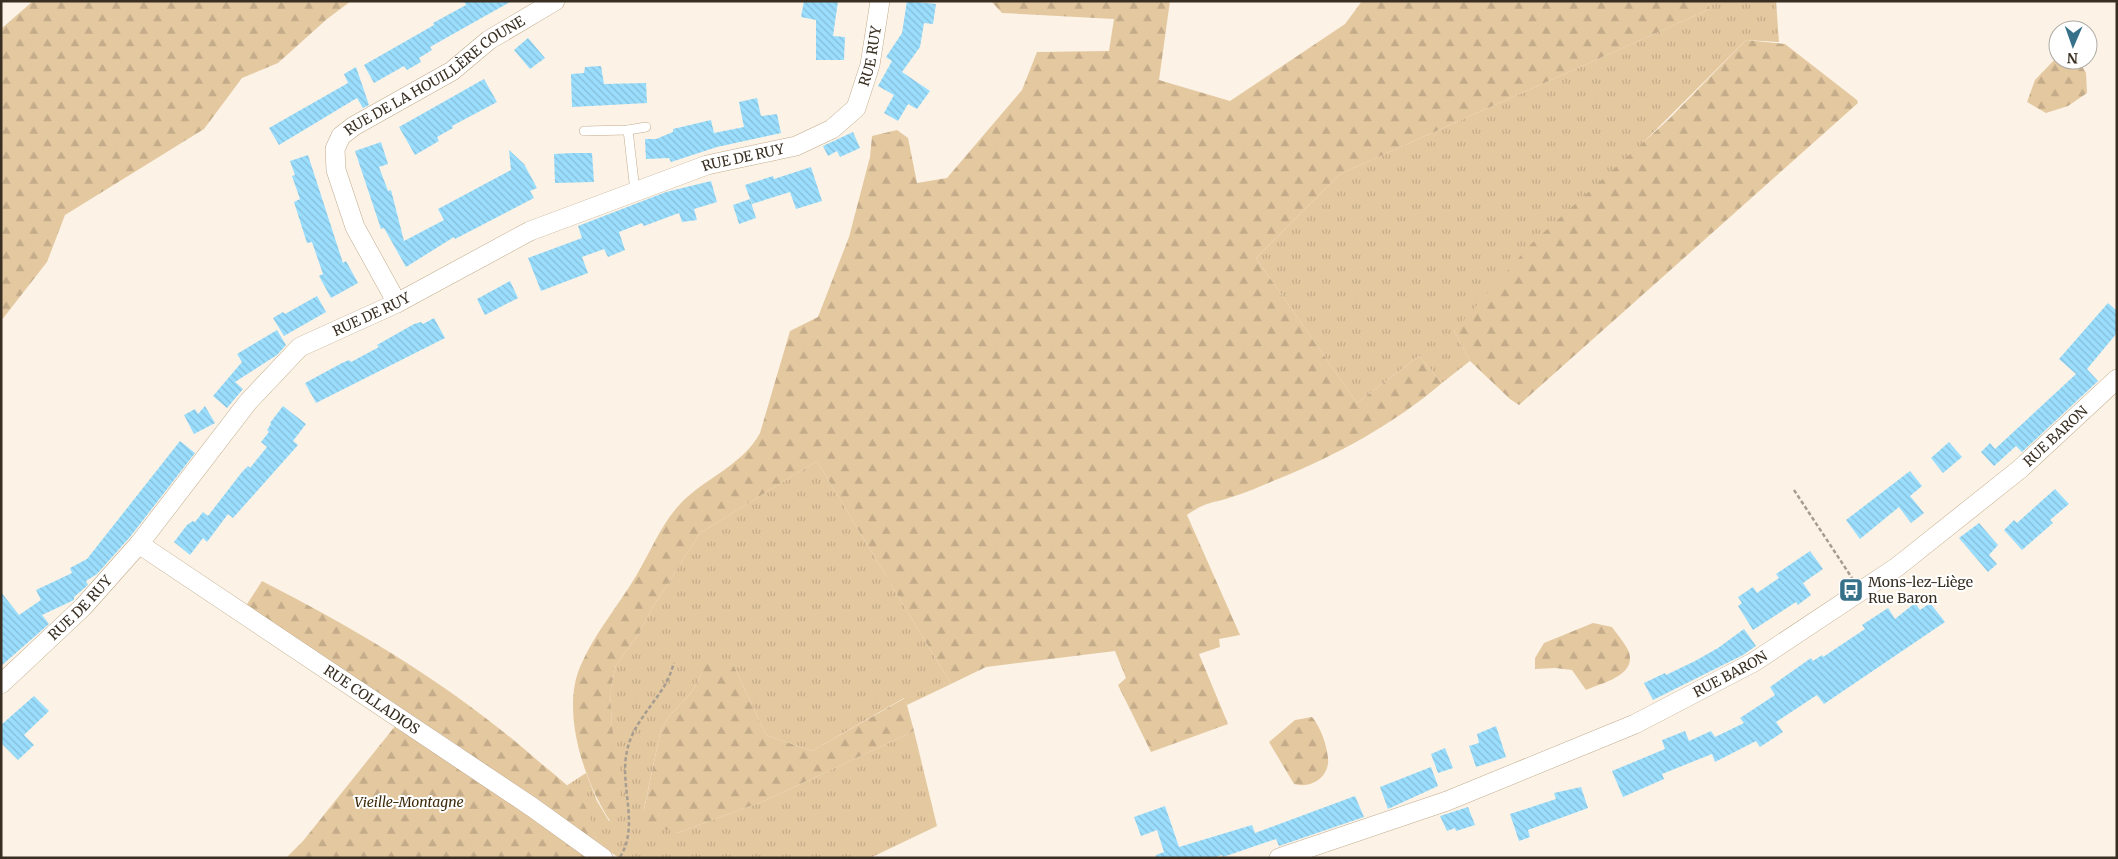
<svg xmlns="http://www.w3.org/2000/svg" width="2118" height="859" font-family="Merriweather,serif">
<style>
.grass{fill:url(#grass-tufts)}
.forest{fill:url(#forest-firs)}
.building{fill:url(#building-back-hatch)}
.lines{fill:none;stroke-linecap:round;stroke-linejoin:round}
.lane-casing{stroke:#c1ab8c;stroke-width:10}
.street-casing{stroke:#c1ab8c;stroke-width:20}
.path{stroke:#a69d90;stroke-width:2.5;stroke-dasharray:4 2.5;stroke-linecap:butt}
.lane{stroke:#fff;stroke-width:9}
.street{stroke:#fff;stroke-width:19}
.labels{text-anchor:middle;dominant-baseline:central;stroke-width:4;stroke-linejoin:round;paint-order:stroke}
.street-label{font-size:14px;fill:#382f22;stroke:#fff}
.poi-label{font-size:14px;fill:#382f22;stroke:#fff;text-anchor:start}
.park-label{font-size:14px;font-style:italic;fill:#3e2b0c;stroke:#fff}
</style>
<defs>
<pattern id="grass-tufts" width="24" height="20" patternUnits="userSpaceOnUse" patternTransform="scale(1.25)"><rect width="24" height="20" fill="#e4c8a0"/><path d="M3 7l-1-3M5 7V3M7 7l1-3M15 17l-1-3M17 17v-4M19 17l1-3" fill="none" stroke="#c4ac8a"/></pattern>
<pattern id="forest-firs" width="22" height="20" patternUnits="userSpaceOnUse" patternTransform="scale(1.25)"><rect width="22" height="20" fill="#e4c8a0"/><path d="M5 1l3.5 6h-7zM16 11l3.5 6h-7z" fill="#c4ac8a"/></pattern>
<pattern id="building-back-hatch" width="6" height="6" patternUnits="userSpaceOnUse" patternTransform="scale(1.25)"><rect width="6" height="6" fill="#9addfd"/><path d="M-1 5l2 2M0 0l6 6M5-1l2 2" fill="none" stroke="#85bed9"/></pattern>
</defs>
<rect width="100%" height="100%" fill="#fcf3e6"/>
<g class="grass">
<path d="M1707 1H1776L1779 42 1746 40 1454 331 1470 361 1442 383 1419 356 1357 403 1256 258 1340 174 1710 9Z"/>
<path d="M817 461 951 684 907 705 904 698 812 751 766 735 733 664 702 673 692 692 672 713 661 729 644 809 677 833 764 801 914 731 937 826 870 858H619L597 843C591 817 585 805 566 786L586 773 597 801 609 821 617 820 610 692 616 665 636 638 653 607 700 533Z"/>
</g>
<g class="forest">
<path d="M33 1H351L327 19 278 63 242 78 204 129 65 215 47 262 1 321V29Z"/>
<path d="M991 1H1170L1159 80 1230 101 1345 24 1362 1H1707L1710 9 1340 174 1256 258 1357 403 1419 356 1442 383C1394 424 1337 455 1278 479 1263 485 1248 492 1232 497 1211 504 1207 501 1187 515L1240 635 1219 639 1220 647 1199 654 1228 724 1151 752 1118 685 1126 678 1115 651 986 667 951 684 817 461 700 533 653 607 636 638 616 665 610 692 612 727 619 766 621 801 617 821H610C584 781 561 712 580 667 594 634 618 606 636 576 651 551 661 524 681 503 706 477 742 466 760 433L790 331 818 317 849 237 870 157 872 136 897 130 908 138 917 183 947 178 1022 90 1037 52 1109 51 1114 19 1002 13Z"/>
<path d="M1746 40 1785 44 1857 100 1858 103 1519 405 1510 399 1470 361 1454 331 1532 243 1669 119Z"/>
<path d="M2058 56V60H2078L2086 73 2087 93 2068 106 2046 113 2027 102 2035 80Z"/>
<path d="M262 581C360 631 454 687 537 760 550 771 575 790 584 804 591 816 594 830 597 843L447 738 244 609Z"/>
<path d="M1593 623 1612 627C1617 634 1624 642 1628 650 1639 675 1602 683 1586 690L1572 670 1555 668 1535 669V658L1544 643Z"/>
<path d="M706 658 733 664 766 735 812 751 905 698 914 731 764 801 677 833 647 823 644 810 661 729 672 713 692 692 702 673Z"/>
<path d="M1312 717C1320 726 1327 745 1328 758 1330 777 1311 789 1294 784L1269 742 1295 720Z"/>
<path d="M396 725 593 858H286L303 841Z"/>
</g>
<g class="building">
<path d="M464 1H512L430 47 432 50 419 58 421 62 407 70 404 66 374 83 364 65 434 25 433 23 466 5Z"/>
<path d="M804 1H838L833 36 845 37 844 60H816V20L801 17Z"/>
<path d="M907 1 936 4 933 24 924 23 920 47 902 72 930 91 917 109 908 104 898 121 884 113 894 95 878 86 892 61 886 57 902 33Z"/>
<path d="M528 38 545 58 530 69 514 50Z"/>
<path d="M601 66 604 84 646 83 647 103 572 107 571 74 584 73 585 67Z"/>
<path d="M356 67 369 105 363 108 357 98 279 145 269 128 348 83 344 74Z"/>
<path d="M484 79 497 102 452 126 453 128 437 137 439 141 415 155 399 127Z"/>
<path d="M757 98 761 116 777 114 781 133 717 147 671 162 669 158 646 159 645 139H656L673 132V129L711 120 714 133 744 127 739 102Z"/>
<path d="M853 132 860 148 840 157 837 151 828 156 823 146Z"/>
<path d="M381 142 388 164 379 167 388 191 391 190 404 241 444 220 438 209 511 170 509 150 524 164 537 188 530 191 534 198 455 239 454 237 406 267 384 228 381 229 355 151Z"/>
<path d="M573 153H592L594 182 555 183 554 154Z"/>
<path d="M308 155 343 263 346 261 358 283 331 298 319 276 323 274 312 242 307 243 294 202 300 199 292 176 295 175 290 161Z"/>
<path d="M811 167 822 201 796 209 790 192 752 204 745 185 773 176 774 179Z"/>
<path d="M711 181 717 202 694 209 697 220 682 222 679 213 644 226 642 223 619 232 625 250 608 257 604 249 582 257 588 273 541 291 528 258 582 238 578 226 666 192Z"/>
<path d="M750 199 756 218 739 224 733 205Z"/>
<path d="M510 281 518 298 485 315 477 299Z"/>
<path d="M317 296 326 312 284 336 273 318 283 312 285 314Z"/>
<path d="M2108 303 2117 311V333L2087 369 2098 381 2022 452 2016 446 1994 466 1981 452 1990 443 1995 449 2076 374 2059 359Z"/>
<path d="M434 318 445 338 316 403 305 383 342 363 349 360 351 362 379 347 377 345 414 324 421 322 423 324Z"/>
<path d="M277 330 286 345 277 355 235 382 243 389 227 408 213 396 242 362 237 354Z"/>
<path d="M205 406 215 423 194 434 184 415 195 409 198 414Z"/>
<path d="M283 406 306 424 293 441 298 445 233 518 228 514 207 542 203 538 190 555 174 542 187 525 193 521 195 522 203 512 208 516 242 472 248 466 250 468 267 447 261 442 269 432 267 430 271 424 270 423Z"/>
<path d="M180 441 195 453 130 537 97 574 86 581 88 585 74 597V600L42 615 49 624 1 666V592L19 615 41 600 36 590 72 573 70 568 87 559Z"/>
<path d="M1949 442 1962 457 1943 473 1931 458Z"/>
<path d="M1910 471 1922 486 1910 496 1924 513 1911 523 1899 507 1860 539 1846 520Z"/>
<path d="M2055 489 2069 504 2050 520 2053 523 2022 550 2004 530 2014 520 2017 523Z"/>
<path d="M1979 523 1998 545 1989 555 1997 564 1988 572 1959 538Z"/>
<path d="M1810 551 1823 569 1803 583 1811 595 1798 605 1796 602 1753 630 1738 606 1742 603 1738 597 1753 587 1757 593 1779 578 1776 574Z"/>
<path d="M1915 603 1920 610 1930 603 1945 622 1824 704 1817 695 1776 722 1783 732 1760 747 1756 741 1715 762 1712 754 1662 774 1664 779 1623 797 1612 771 1665 749 1662 740 1685 731 1689 741 1711 731 1715 737 1744 723 1740 718 1775 695 1770 687 1811 658 1813 661 1822 655 1823 657 1865 629 1862 625 1888 608 1895 619Z"/>
<path d="M1744 629 1756 646 1743 655 1653 700 1644 683 1665 673 1666 675 1695 661 1718 648Z"/>
<path d="M34 696 49 711 24 735 34 745 18 760 1 743V725Z"/>
<path d="M1496 726 1506 757 1476 767 1469 746 1479 743 1477 734Z"/>
<path d="M1445 748 1453 768 1438 773 1431 754Z"/>
<path d="M1431 767 1438 786 1388 809 1380 787Z"/>
<path d="M1581 787 1588 808 1528 830 1530 837 1519 841 1510 814 1556 799 1554 793Z"/>
<path d="M1355 796 1364 817 1279 846 1276 839 1223 857 1222 855 1213 858H1156V855L1164 852 1157 830 1141 836 1134 817 1165 806 1179 847 1252 825 1255 833Z"/>
<path d="M1468 807 1475 825 1456 831 1455 828 1447 831 1440 816Z"/>
</g>
<g class="lines">
<defs>
<g id="lane">
<path d="M628 130 635 191"/>
<path d="M584 131 628 130 646 127"/>
</g>
<g id="street">
<path id="s1" d="M397 303 355 227 336 170 335 149 341 136 354 126 452 71 489 40 555 1"/>
<path id="s2" d="M139 544 532 807 603 858"/>
<path id="s3" d="M1 684 83 607 139 544 248 402 300 347 397 303 530 231 707 165 796 146 832 129 856 108 870 65 880 1"/>
<path id="s4" d="M1279 858 1447 801 1635 724 1754 662 1897 567 2020 469 2117 379"/>
</g>
</defs>
<use href="#lane" class="lane-casing"/>
<use href="#street" class="street-casing"/>
<g class="path">
<path d="M1794 490 1852 578"/>
<path d="M620 857C640 826 619 785 627 751 632 726 650 709 663 688 668 681 671 672 674 663"/>
</g>
<use href="#lane" class="lane"/>
<use href="#street" class="street"/>
</g>
<defs>
<symbol id="bus-square" viewBox="-11 -11 22 22"><rect x="-9" y="-9" width="18" height="18" rx="4" fill="#367089" stroke="#fff"/><path d="M-5-6H5V4H4V6H2V4H-2V6H-4V4H-5ZM-3.5-4V0h7V-4ZM-3.5 1.2v1.5H-2V1.2ZM2 1.2v1.5H3.5V1.2Z" fill="#fff"/></symbol>
</defs>
<g fill-rule="evenodd">
<use href="#bus-square" x="1837" y="576" width="28" height="28"/>
</g>
<g class="labels">
<g class="street-label">
<text stroke="none"><textPath href="#s3" startOffset="1115">RUE RUY</textPath></text>
<text stroke="none"><textPath href="#s1" startOffset="294">RUE DE LA HOUILLÈRE COUNE</textPath></text>
<text stroke="none"><textPath href="#s3" startOffset="935">RUE DE RUY</textPath></text>
<text stroke="none"><textPath href="#s3" startOffset="530">RUE DE RUY</textPath></text>
<text stroke="none"><textPath href="#s4" startOffset="892">RUE BARON</textPath></text>
<text stroke="none"><textPath href="#s3" startOffset="110">RUE DE RUY</textPath></text>
<text stroke="none"><textPath href="#s4" startOffset="488">RUE BARON</textPath></text>
<text stroke="none"><textPath href="#s2" startOffset="280">RUE COLLADIOS</textPath></text>
</g>
<g class="poi-label">
<text x="1868" y="582">Mons-lez-Liège<tspan x="1868" dy="16">Rue Baron</tspan></text>
</g>
<g class="park-label">
<text x="409" y="802">Vieille-Montagne</text>
</g>
</g>
<rect width="2118" height="859" fill="none" stroke="#382f22" stroke-width="5"/>
<g transform="translate(2073 45) rotate(182)"><circle r="24" fill="#ffffff" stroke="#afaca7"/>
<path d="M0-4L9 19L0 12L-9 19Z" fill="#367089"/>
<text y="-8" font-size="14" font-weight="bold" text-anchor="middle" fill="#382f22">N</text>
</g>
</svg>
